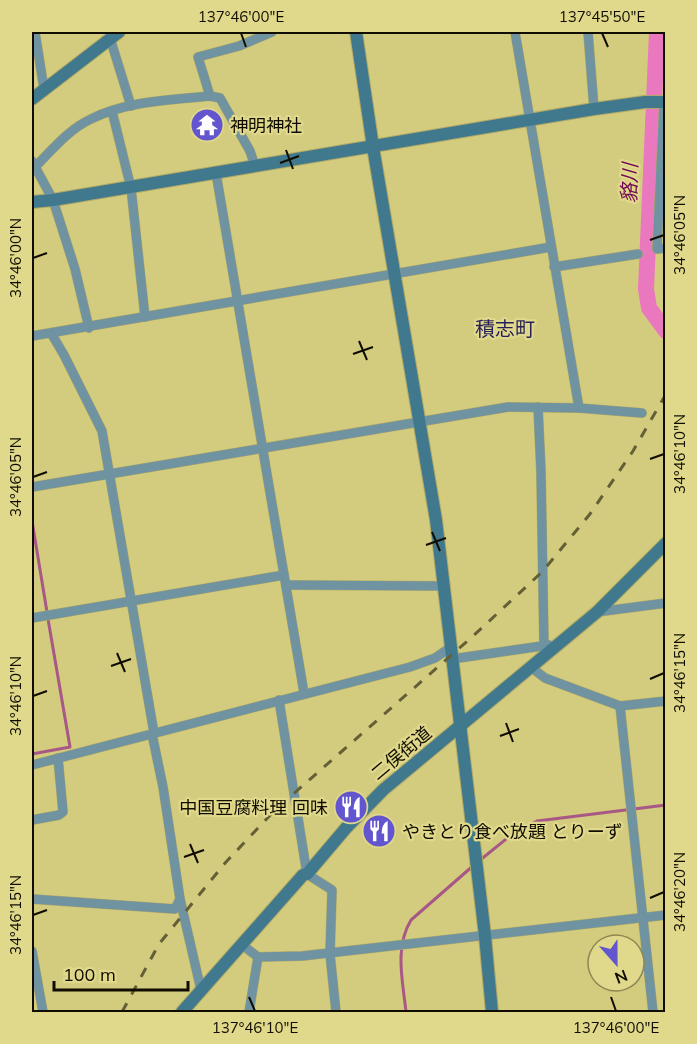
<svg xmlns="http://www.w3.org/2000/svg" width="697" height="1044" font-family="Mulish,'Noto Sans JP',sans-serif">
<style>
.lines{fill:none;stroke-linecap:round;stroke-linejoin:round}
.stream{stroke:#a85886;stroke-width:3}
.river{stroke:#e978bf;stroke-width:16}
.street-casing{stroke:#b0a967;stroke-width:10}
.secondary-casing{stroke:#b0a967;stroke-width:14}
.street{stroke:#6f93a1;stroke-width:9}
.secondary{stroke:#40798d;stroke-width:12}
.rail{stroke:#645f36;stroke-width:3;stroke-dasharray:10 10;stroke-linecap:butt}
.ticks{fill:none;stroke:#100d00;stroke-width:2}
.labels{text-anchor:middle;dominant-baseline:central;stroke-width:4.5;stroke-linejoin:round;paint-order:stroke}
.poi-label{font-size:18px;fill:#100d00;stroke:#e0d88b;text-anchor:start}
.street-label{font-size:18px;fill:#100d00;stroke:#e0d88b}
.water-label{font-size:20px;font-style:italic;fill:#700654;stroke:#e0d88b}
.neighbourhood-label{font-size:20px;fill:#261f59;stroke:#e0d88b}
.neatline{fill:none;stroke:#100d00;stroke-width:2}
.ticks-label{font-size:15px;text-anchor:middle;fill:#100d00}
</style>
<rect width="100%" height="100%" fill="#d3cb7e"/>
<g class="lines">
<g class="stream">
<path d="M32 521 47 612"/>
<path d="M32 754 70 747 48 619"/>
<path d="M479 861 516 831 537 821 666 805"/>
<path d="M406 1012C403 982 394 948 411 920L474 865"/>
</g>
<path class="river" d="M657 32 646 289 649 308 666 331"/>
<defs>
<g id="street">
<path d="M35 32 44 89"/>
<path d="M588 32 594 109"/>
<path d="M110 38 131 106"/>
<path d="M210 96 198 57 239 46 272 32"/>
<path d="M664 102 657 249 666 248"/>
<path d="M112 111 131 188 145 317"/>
<path d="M32 161 53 200 75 269 89 328"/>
<path d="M35 167C52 150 69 129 91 119 127 101 170 100 210 96L220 98 250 151 255 166"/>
<path d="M216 173 304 693"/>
<path d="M554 267 638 254"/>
<path d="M51 333 64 355 102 431 154 733"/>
<path d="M32 336 551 247"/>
<path d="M538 407 541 472 544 645"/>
<path d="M579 408 642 413"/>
<path d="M32 487 508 407 579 408 515 32"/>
<path d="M286 585 444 586"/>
<path d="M597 612 666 603"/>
<path d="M32 618 284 575"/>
<path d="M452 659 549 645"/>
<path d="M532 668 545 678 620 706 666 701"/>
<path d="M279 700 307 874 332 890 330 954 336 1012"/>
<path d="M620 706 653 1012"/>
<path d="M32 765 410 667 435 658 451 647"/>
<path d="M32 820 59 815 63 812 58 758"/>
<path d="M32 899 175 909 180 899 163 787 152 734"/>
<path d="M180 899 201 990"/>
<path d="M241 944 258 957 302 956 666 915"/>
<path d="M32 951 43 1012"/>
<path d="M249 1012 258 957"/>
</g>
<g id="secondary">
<path d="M356 32 373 147 436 520 485 936 492 1012"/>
<path d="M32 99 119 32"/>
<path d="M32 202 53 200 594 109 645 102H666"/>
<path d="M182 1012 303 875 307 874 346 828 383 790 597 612 666 543"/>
</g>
</defs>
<use href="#street" class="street-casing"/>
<use href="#secondary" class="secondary-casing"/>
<use href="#street" class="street"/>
<use href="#secondary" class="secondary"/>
<path class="rail" d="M122 1012 159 944 226 862 275 810 472 637 542 572 590 514 633 451 666 394"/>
</g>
<path class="ticks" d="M241 33 246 47M602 33 608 47M286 150 293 169M280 163 299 156M650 240 664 235M33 258 47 253M359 341 367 360M353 354 373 347M650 459 664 454M33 477 47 472M432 532 440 551M426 545 446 538M117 653 125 672M111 666 131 659M650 679 664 673M33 696 47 691M506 723 513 742M500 736 519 729M190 844 198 863M184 857 204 850M650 898 664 892M33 915 47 910M249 997 255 1011M611 997 616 1011"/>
<defs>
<symbol id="temple-disc" viewBox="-11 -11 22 22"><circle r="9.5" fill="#6255cd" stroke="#e0d88b"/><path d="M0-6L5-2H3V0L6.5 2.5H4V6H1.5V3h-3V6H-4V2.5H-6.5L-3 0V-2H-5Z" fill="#fff"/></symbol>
<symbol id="restaurant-disc" viewBox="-11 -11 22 22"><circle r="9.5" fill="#6255cd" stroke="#e0d88b"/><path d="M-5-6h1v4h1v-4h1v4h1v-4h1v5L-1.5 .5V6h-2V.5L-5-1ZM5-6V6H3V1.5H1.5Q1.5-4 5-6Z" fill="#fff"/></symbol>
</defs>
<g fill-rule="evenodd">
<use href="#temple-disc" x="188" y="106" width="38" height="38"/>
<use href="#restaurant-disc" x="332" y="788" width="38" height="38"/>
<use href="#restaurant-disc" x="360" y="812" width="38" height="38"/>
</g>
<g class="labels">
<g class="poi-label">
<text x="230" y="125">神明神社</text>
<text x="328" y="807" text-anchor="end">中国豆腐料理 回味</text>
<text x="402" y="831">やきとり食べ放題 とりーず</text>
</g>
<g class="street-label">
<text transform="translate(401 753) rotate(-40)">二俣街道</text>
</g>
<g class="water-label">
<text transform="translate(629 183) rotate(-88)">貉川</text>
</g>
<g class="neighbourhood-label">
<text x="505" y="328">積志町</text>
</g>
</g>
<rect width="697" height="1044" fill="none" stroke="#e0d88b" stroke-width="66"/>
<g transform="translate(616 963) rotate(159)"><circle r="28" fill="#e0d88b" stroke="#8d8753" stroke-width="1.5"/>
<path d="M0-4.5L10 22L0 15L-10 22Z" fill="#6255cd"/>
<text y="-9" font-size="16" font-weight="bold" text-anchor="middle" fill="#100d00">N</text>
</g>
<path d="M54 981v9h134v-9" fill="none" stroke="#100d00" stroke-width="3"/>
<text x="63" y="981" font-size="18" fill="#100d00" stroke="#e0d88b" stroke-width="4.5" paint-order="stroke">100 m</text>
<rect x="33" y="33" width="631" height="978" class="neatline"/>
<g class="ticks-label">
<text x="241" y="22">137°46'00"E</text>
<text x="602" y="22">137°45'50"E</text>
<text transform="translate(680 235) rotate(-90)" y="5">34°46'05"N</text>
<text transform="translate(16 258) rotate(-90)" y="5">34°46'00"N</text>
<text transform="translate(680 454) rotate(-90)" y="5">34°46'10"N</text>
<text transform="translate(16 477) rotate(-90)" y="5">34°46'05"N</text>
<text transform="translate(680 673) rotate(-90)" y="5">34°46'15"N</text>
<text transform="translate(16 696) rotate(-90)" y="5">34°46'10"N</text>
<text transform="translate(680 892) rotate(-90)" y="5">34°46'20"N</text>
<text transform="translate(16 915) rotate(-90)" y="5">34°46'15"N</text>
<text x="255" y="1033">137°46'10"E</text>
<text x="616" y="1033">137°46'00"E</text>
</g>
</svg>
